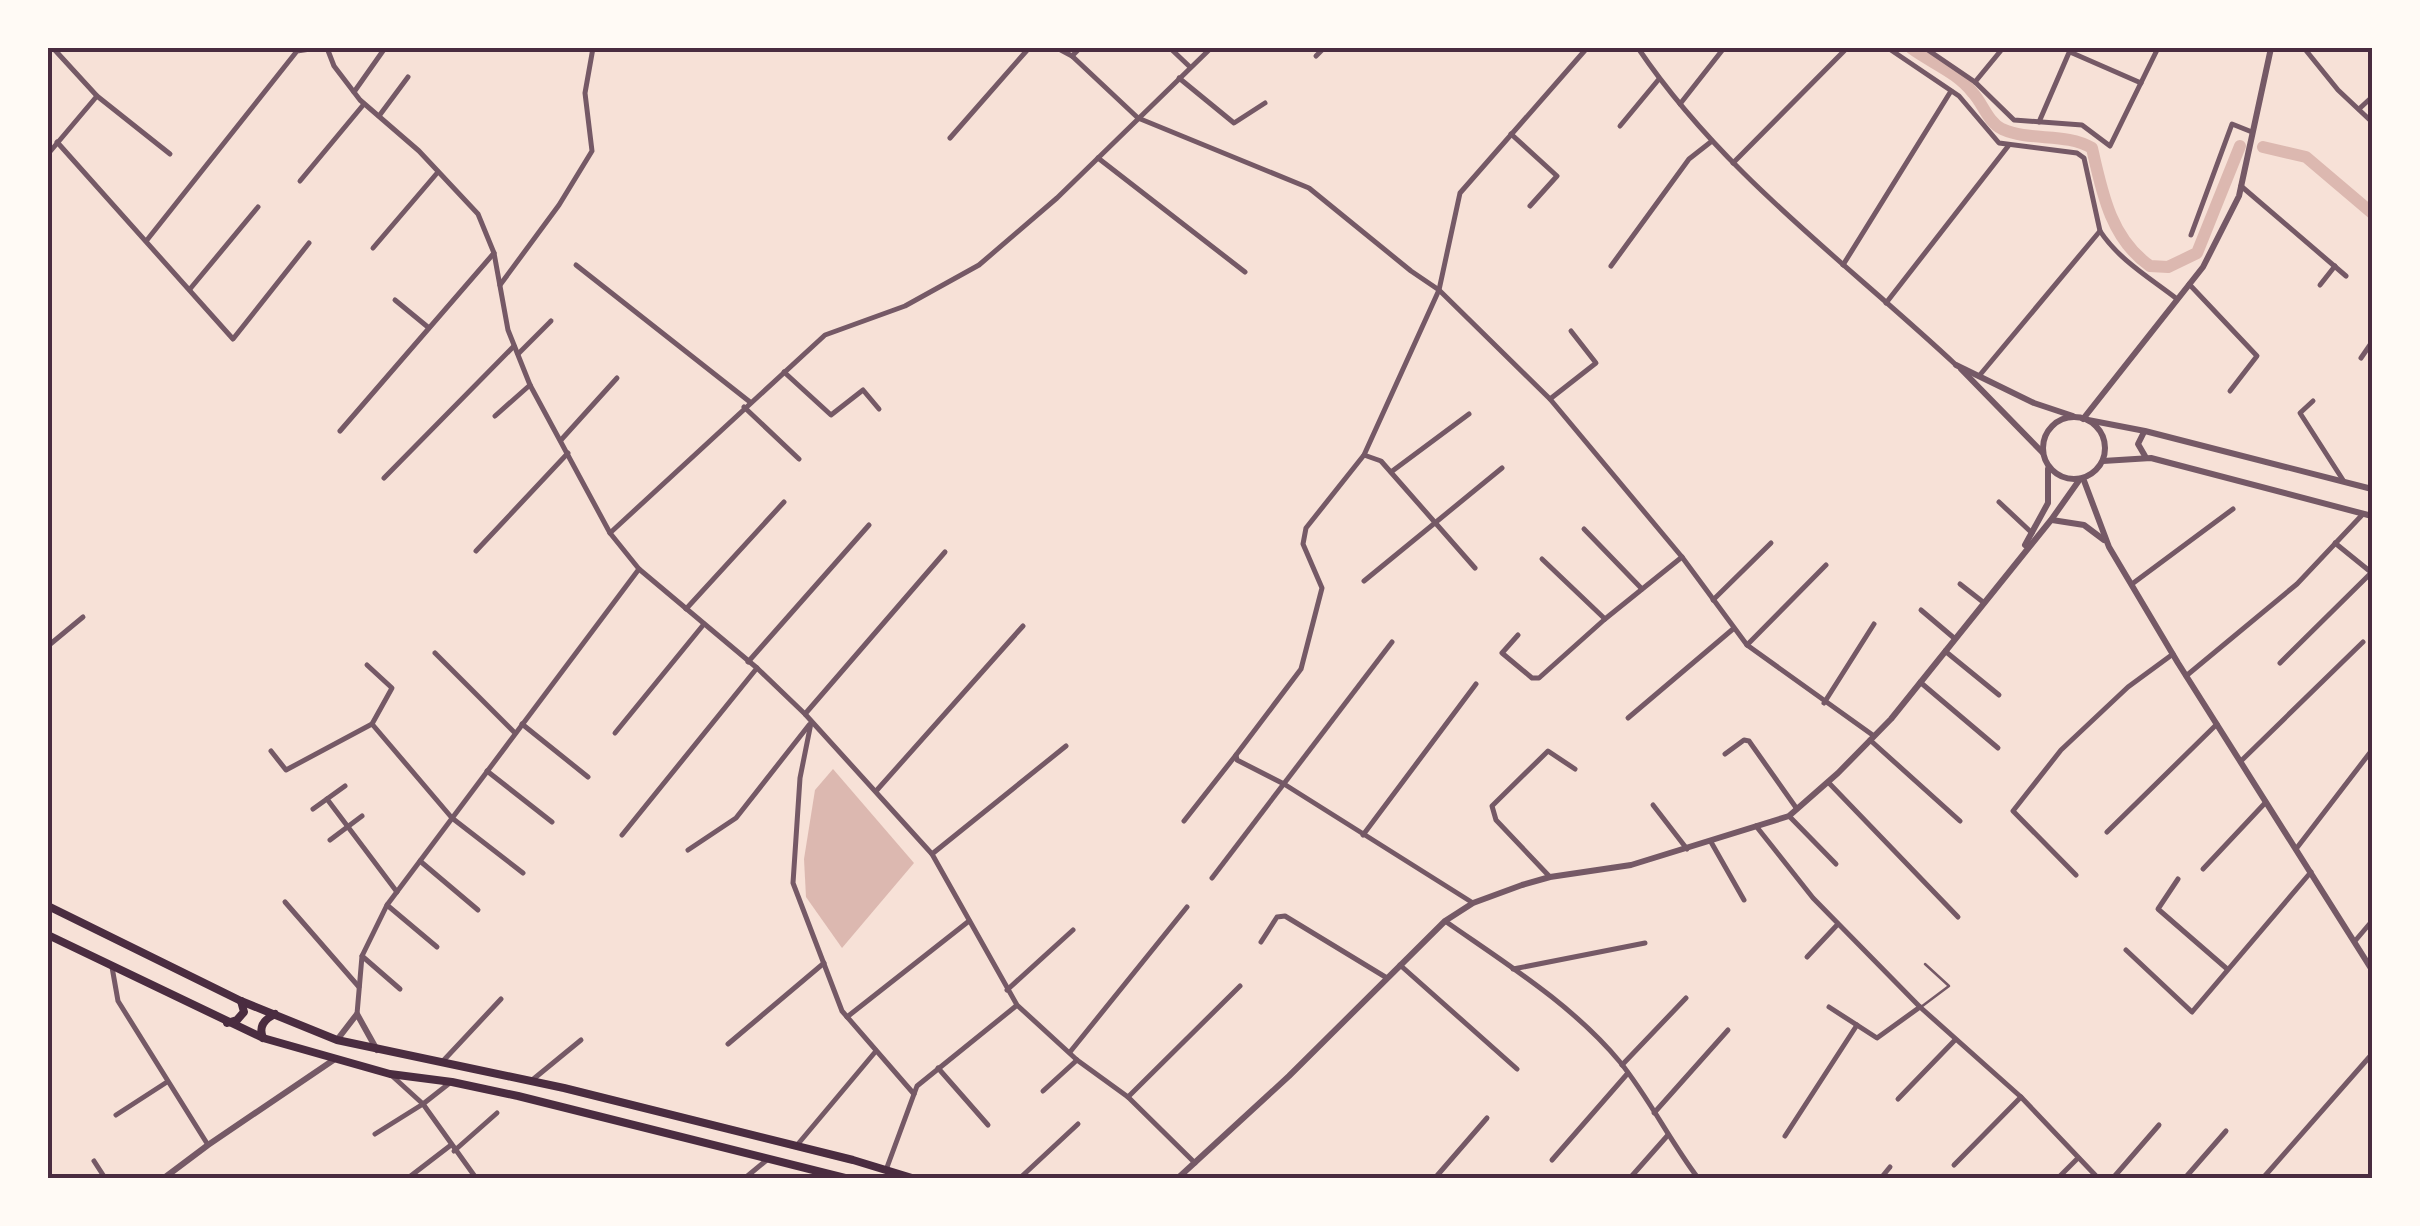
<svg xmlns="http://www.w3.org/2000/svg" width="2420" height="1226" font-family="'Archivo Narrow',sans-serif">
<style>
.water{fill:#dcb8b0}
.lines{fill:none;stroke-linecap:round;stroke-linejoin:round}
.canal{stroke:#dcb8b0;stroke-width:12}
.service{stroke:#755966;stroke-width:2.5}
.minor{stroke:#755966;stroke-width:5}
.tertiary{stroke:#755966;stroke-width:6}
.secondary{stroke:#4a2c40;stroke-width:8}
.neatline{fill:none;stroke:#4a2c40;stroke-width:4}
</style>
<rect width="100%" height="100%" fill="#f7e1d7"/>
<path class="water" d="M833 769 914 863 842 948 806 897 804 859 815 790Z"/>
<g class="lines">
<g class="canal">
<path d="M1911 48C1931 63 1957 72 1973 93 1983 104 1988 122 2002 129 2031 142 2065 132 2092 148 2102 193 2111 239 2150 266L2168 267 2197 253 2240 146"/>
<path d="M2263 147 2306 157 2372 213"/>
</g>
<path class="service" d="M1921 1007 1949 986 1925 964"/>
<g class="minor">
<path d="M327 48 334 66 360 100 419 151 478 214 494 253 508 330 530 385 610 533 639 569 757 668 805 714 932 854 1017 1005 1077 1060 1128 1097 1195 1163"/>
<path d="M938 48H942"/>
<path d="M1057 48 1072 56 1138 118 1309 188 1411 271 1439 290 1550 399 1682 557 1747 645 1874 736"/>
<path d="M1170 48 1190 67"/>
<path d="M1638 48C1723 174 1846 262 1956 365"/>
<path d="M1888 48 1959 96 1999 143 2077 153 2084 158 2100 231C2119 260 2150 278 2177 299"/>
<path d="M1925 48 1975 82 2014 120 2082 125 2110 146 2158 48"/>
<path d="M2304 48 2338 90 2372 122"/>
<path d="M2070 52 2141 83"/>
<path d="M1072 56 1080 48"/>
<path d="M1316 56 1324 48"/>
<path d="M1179 78 1234 123 1265 103"/>
<path d="M1975 82 2003 48"/>
<path d="M354 92 385 48"/>
<path d="M97 96 170 154"/>
<path d="M1680 104 1724 48"/>
<path d="M2359 109 2372 97"/>
<path d="M379 116 408 77"/>
<path d="M2039 122 2071 48"/>
<path d="M1620 126 1659 79"/>
<path d="M1511 134 1557 176 1530 206"/>
<path d="M950 138 1029 48"/>
<path d="M57 142 233 339 309 243"/>
<path d="M48 154 97 96 53 48"/>
<path d="M1098 158 1245 272"/>
<path d="M1733 163 1847 48"/>
<path d="M300 181 364 104"/>
<path d="M2241 186 2346 276"/>
<path d="M2191 235 2232 124 2252 132"/>
<path d="M147 240 297 51 317 48"/>
<path d="M373 248 438 172"/>
<path d="M576 265 750 402"/>
<path d="M1843 265 1951 91"/>
<path d="M1611 266 1689 159 1712 141"/>
<path d="M2189 284 2257 356 2230 391"/>
<path d="M500 285 559 205 592 151 585 93 593 48"/>
<path d="M2320 285 2335 266"/>
<path d="M190 289 258 207"/>
<path d="M395 300 429 328"/>
<path d="M1886 303 2009 145"/>
<path d="M518 354 551 321"/>
<path d="M2361 358 2372 342"/>
<path d="M784 372 831 415 863 390 879 409"/>
<path d="M1979 376 2100 231"/>
<path d="M1550 399 1596 363 1571 331"/>
<path d="M2313 401 2300 413 2343 480"/>
<path d="M744 407 799 459"/>
<path d="M495 416 530 385"/>
<path d="M340 431 494 253"/>
<path d="M561 440 617 378"/>
<path d="M1364 455 1381 461 1475 568"/>
<path d="M1391 472 1469 414"/>
<path d="M384 478 514 346"/>
<path d="M1999 502 2032 533"/>
<path d="M1584 529 1642 589"/>
<path d="M610 533 825 335 905 306 979 265 1057 198 1211 48"/>
<path d="M2335 543 2372 573"/>
<path d="M476 551 568 453"/>
<path d="M1542 559 1605 619"/>
<path d="M1364 581 1502 468"/>
<path d="M1960 584 1983 602"/>
<path d="M2132 584 2233 509"/>
<path d="M1713 600 1771 543"/>
<path d="M686 609 784 502"/>
<path d="M1921 610 1954 638"/>
<path d="M1518 635 1502 653 1532 678H1539L1605 619 1682 557"/>
<path d="M1747 645 1826 565"/>
<path d="M48 646 83 617"/>
<path d="M1945 651 1999 695"/>
<path d="M435 653 515 733"/>
<path d="M748 662 869 525"/>
<path d="M2280 663 2371 573"/>
<path d="M367 665 392 688 372 724"/>
<path d="M2186 676 2297 584 2363 514"/>
<path d="M1920 682 1998 748"/>
<path d="M1824 703 1874 624"/>
<path d="M805 714 945 552"/>
<path d="M1628 718 1733 629"/>
<path d="M811 723 800 778 793 883 842 1011 914 1094"/>
<path d="M522 724 588 777"/>
<path d="M615 733 704 624"/>
<path d="M1870 740 1960 821"/>
<path d="M271 751 286 770 372 724 452 818 523 873"/>
<path d="M1725 754 1744 740 1749 741 1797 809"/>
<path d="M2241 761 2363 642"/>
<path d="M487 771 552 822"/>
<path d="M1828 782 1958 917"/>
<path d="M877 790 1023 626"/>
<path d="M327 799 397 892"/>
<path d="M1653 805 1687 849"/>
<path d="M313 809 345 786"/>
<path d="M1789 816 1836 864"/>
<path d="M1184 821 1236 755"/>
<path d="M1756 826 1813 898 1920 1007 2021 1097 2098 1178"/>
<path d="M2107 832 2217 724"/>
<path d="M622 835 757 668"/>
<path d="M1363 835 1476 684"/>
<path d="M330 840 362 816"/>
<path d="M1711 842 1744 900"/>
<path d="M2296 849 2372 750"/>
<path d="M688 850 736 818 809 725"/>
<path d="M932 854 1066 746"/>
<path d="M420 861 478 910"/>
<path d="M2203 869 2266 802"/>
<path d="M2076 875 2013 811 2061 750 2128 687 2173 654"/>
<path d="M1550 877 1496 820 1492 806 1548 751 1575 769"/>
<path d="M1212 878 1392 642"/>
<path d="M2178 879 2158 909 2226 968"/>
<path d="M285 902 359 987"/>
<path d="M1473 903 1284 784 1237 760 1236 755 1301 669 1322 588 1303 544 1306 528 1364 455 1439 290 1460 193 1587 48"/>
<path d="M387 905 437 947"/>
<path d="M1445 921C1505 963 1573 1005 1620 1062 1649 1098 1670 1141 1698 1178"/>
<path d="M2355 941 2372 921"/>
<path d="M1261 942 1277 917 1285 916 1387 978"/>
<path d="M2126 950 2192 1012 2311 872"/>
<path d="M362 956 400 989"/>
<path d="M1807 957 1838 924"/>
<path d="M1400 965 1517 1069"/>
<path d="M112 967 118 1001 208 1145"/>
<path d="M1513 969 1645 943"/>
<path d="M1007 990 1073 930"/>
<path d="M1829 1007 1877 1038 1920 1007"/>
<path d="M357 1014 362 956 387 905 639 569"/>
<path d="M847 1017 969 921"/>
<path d="M728 1044 824 963"/>
<path d="M1070 1052 1187 907"/>
<path d="M443 1061 501 999"/>
<path d="M1622 1065 1686 998"/>
<path d="M938 1068 988 1125"/>
<path d="M390 1074 423 1104 476 1178"/>
<path d="M531 1081 581 1040"/>
<path d="M1043 1091 1077 1060"/>
<path d="M1128 1097 1240 986"/>
<path d="M1898 1099 1955 1040"/>
<path d="M1654 1113 1728 1030"/>
<path d="M116 1115 167 1082"/>
<path d="M375 1134 423 1104 451 1082"/>
<path d="M1785 1136 1857 1025"/>
<path d="M798 1144 876 1051"/>
<path d="M454 1151 497 1113"/>
<path d="M1552 1160 1628 1073"/>
<path d="M94 1161 105 1178"/>
<path d="M1954 1165 2021 1097"/>
<path d="M886 1170 917 1086 1016 1006"/>
<path d="M408 1178 451 1145"/>
<path d="M631 1178H632"/>
<path d="M745 1178 768 1159"/>
<path d="M1020 1178 1078 1124"/>
<path d="M1435 1178 1487 1118"/>
<path d="M1630 1178 1668 1135"/>
<path d="M1881 1178 1890 1167"/>
<path d="M2058 1178 2078 1158"/>
<path d="M2113 1178 2159 1125"/>
<path d="M2185 1178 2226 1131"/>
<path d="M2263 1178 2372 1054"/>
</g>
<g class="tertiary">
<path d="M1956 365 2034 403 2073 416"/>
<path d="M1961 369 2043 453"/>
<circle cx="2074" cy="448" r="31"/>
<path d="M2083 419 2203 267 2239 196 2271 48"/>
<path d="M2088 420 2145 431 2372 489"/>
<path d="M2144 432 2138 444 2145 456"/>
<path d="M2103 461 2151 458 2372 516"/>
<path d="M2083 478 2109 547 2178 663 2372 970"/>
<path d="M2052 520 2084 525 2104 540"/>
<path d="M2025 545 2048 503V469"/>
<path d="M337 1040 357 1014 377 1050"/>
<path d="M164 1178 208 1145 335 1059"/>
<path d="M1178 1178 1289 1076 1445 921 1473 903 1522 885 1550 877 1631 865 1789 816 1838 773 1891 719 2051 520 2080 479"/>
</g>
<g class="secondary">
<path d="M48 906 241 1001 337 1040 564 1088 853 1160 912 1178"/>
<path d="M48 935 263 1038 390 1074 452 1082 518 1096 845 1178"/>
<path d="M227 1023 237 1020 244 1012 241 1001"/>
<path d="M263 1038C258 1026 265 1019 275 1014"/>
</g>
</g>
<rect width="2420" height="1226" fill="none" stroke="#fffaf5" stroke-width="100"/>
<rect x="50" y="50" width="2320" height="1126" class="neatline"/>
</svg>
